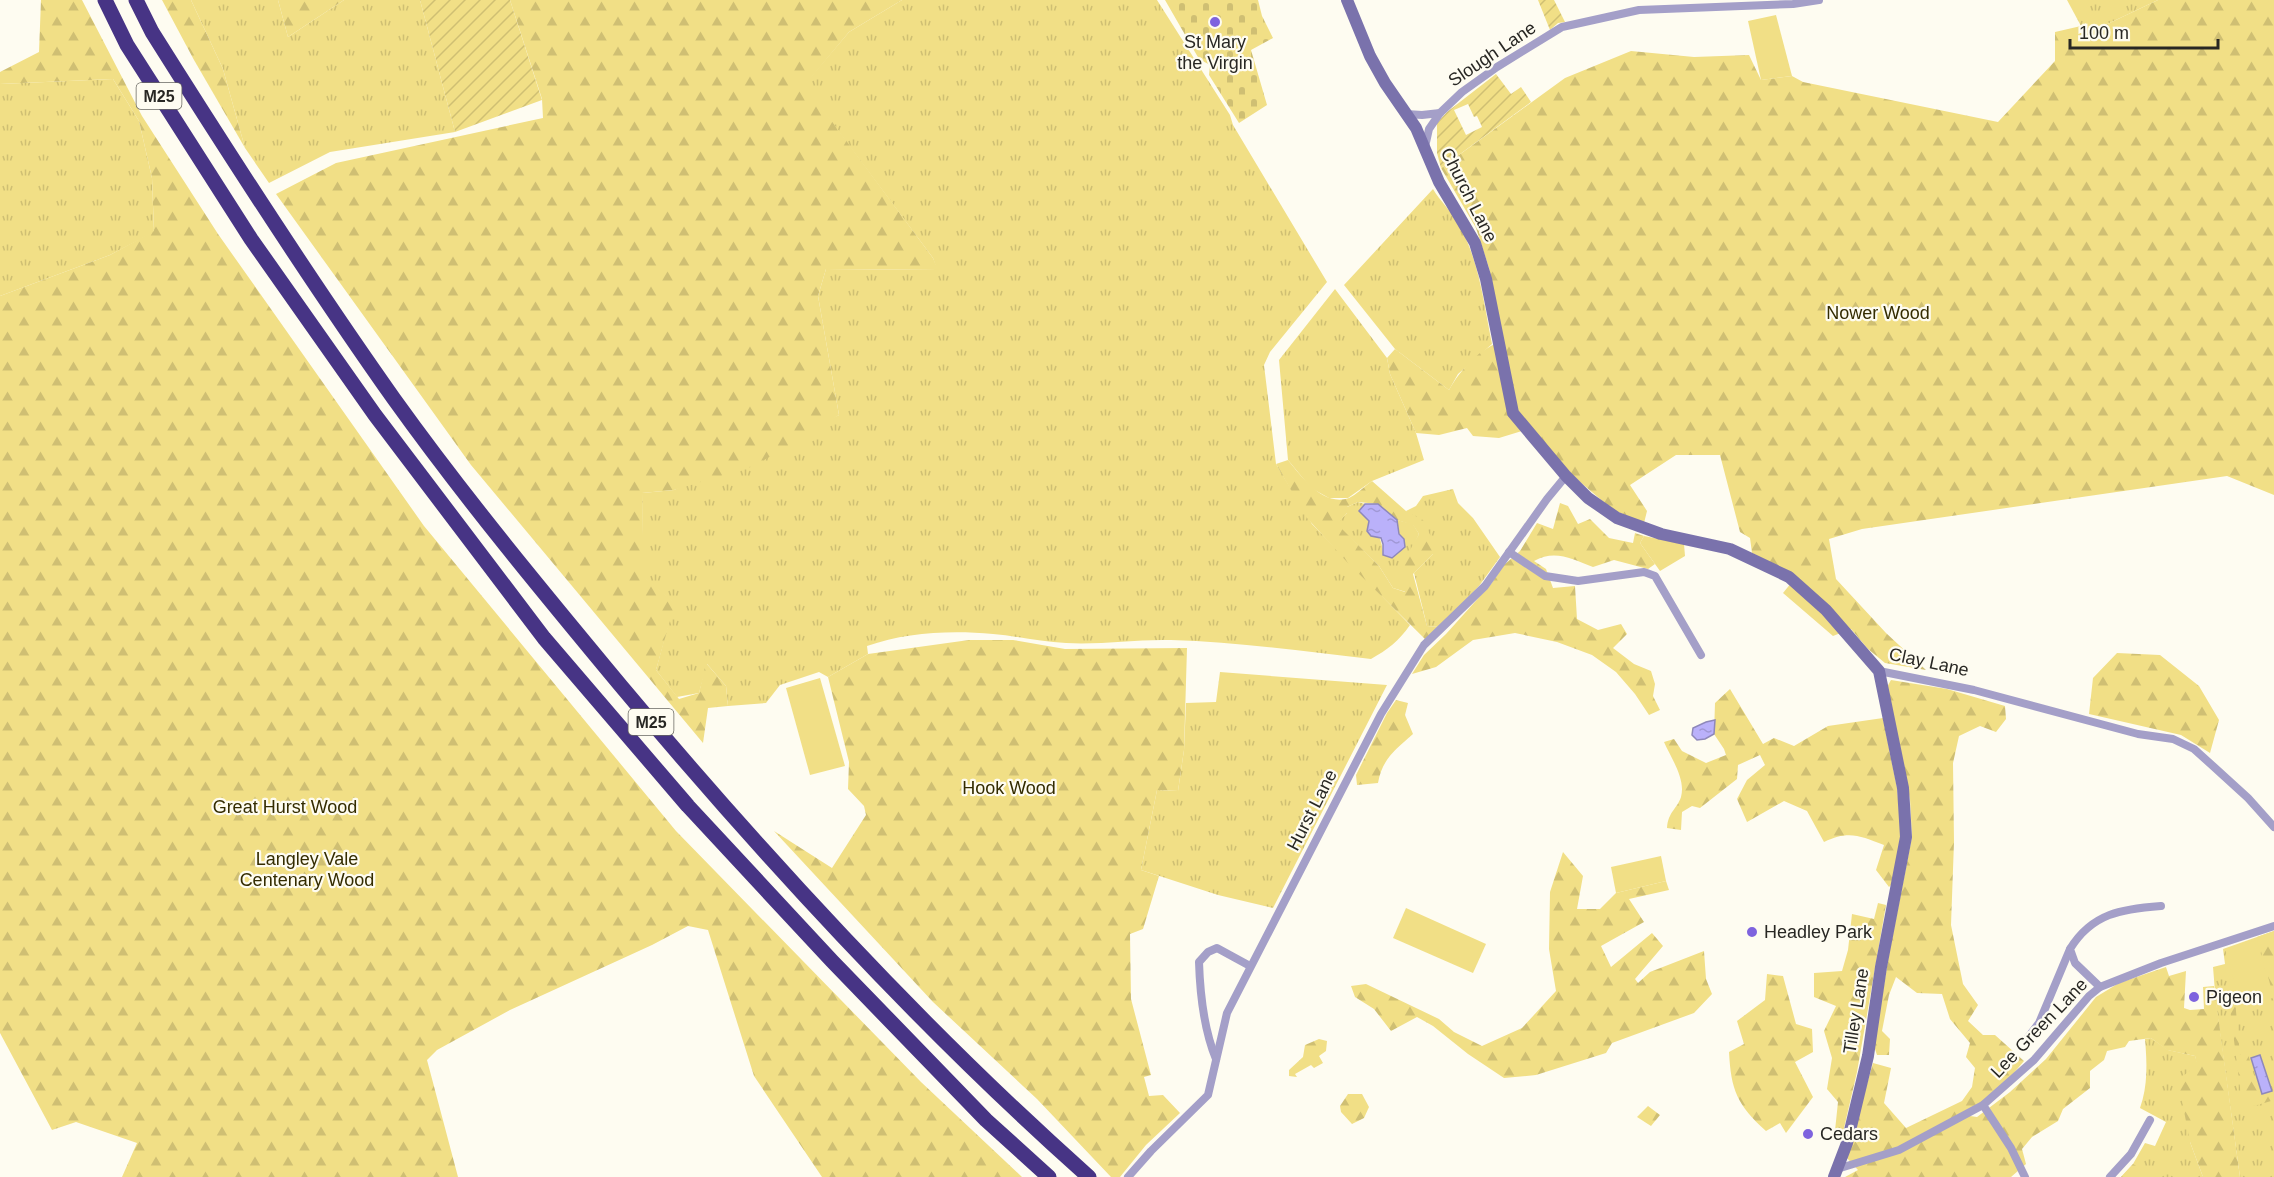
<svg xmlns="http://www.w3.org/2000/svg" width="2274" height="1177" font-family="Helvetica,sans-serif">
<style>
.grass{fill:url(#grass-tufts)}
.forest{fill:url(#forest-firs);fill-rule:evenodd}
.cemetery{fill:url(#cemetery-stones)}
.garden{fill:url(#garden-furrows);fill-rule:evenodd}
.pitch{fill:#f1df86}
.water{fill:url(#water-ripples);stroke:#8e88ba;stroke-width:1.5}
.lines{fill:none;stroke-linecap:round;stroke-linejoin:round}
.street{stroke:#a49fc8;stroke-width:8}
.secondary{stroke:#7a72ac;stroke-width:12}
.highway{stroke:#473485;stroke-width:15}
.poi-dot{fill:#7e63de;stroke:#fefcf1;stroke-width:2}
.labels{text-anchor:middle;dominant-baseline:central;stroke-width:4.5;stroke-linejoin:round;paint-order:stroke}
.shield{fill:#fefcf1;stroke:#686761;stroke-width:1.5}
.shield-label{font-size:16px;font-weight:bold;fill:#282723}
.poi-label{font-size:18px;fill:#282723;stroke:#fefcf1;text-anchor:start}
.street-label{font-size:18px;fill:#282723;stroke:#fefcf1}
.park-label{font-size:18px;fill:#342c00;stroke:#fefcf1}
</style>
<defs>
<pattern id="grass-tufts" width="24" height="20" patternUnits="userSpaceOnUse" patternTransform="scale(1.5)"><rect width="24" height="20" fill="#f1df86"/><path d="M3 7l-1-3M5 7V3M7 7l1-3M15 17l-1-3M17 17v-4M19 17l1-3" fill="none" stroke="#cfbf73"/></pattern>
<pattern id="forest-firs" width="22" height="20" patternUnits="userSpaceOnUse" patternTransform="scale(1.5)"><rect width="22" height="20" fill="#f1df86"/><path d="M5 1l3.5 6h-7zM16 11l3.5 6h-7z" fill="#cfbf73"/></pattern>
<pattern id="cemetery-stones" width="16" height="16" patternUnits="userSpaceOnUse" patternTransform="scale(1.5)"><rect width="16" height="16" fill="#f1df86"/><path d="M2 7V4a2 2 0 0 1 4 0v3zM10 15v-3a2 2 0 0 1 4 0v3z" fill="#cfbf73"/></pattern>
<pattern id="garden-furrows" width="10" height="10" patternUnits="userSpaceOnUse" patternTransform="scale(1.5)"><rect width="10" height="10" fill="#f1df86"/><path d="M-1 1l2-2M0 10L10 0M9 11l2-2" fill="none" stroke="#cfbf73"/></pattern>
<pattern id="water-ripples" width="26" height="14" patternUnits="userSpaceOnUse" patternTransform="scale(1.5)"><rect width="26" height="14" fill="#bab1fa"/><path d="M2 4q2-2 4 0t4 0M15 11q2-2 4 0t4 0" fill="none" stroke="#a098d6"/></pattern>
</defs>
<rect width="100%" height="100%" fill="#fefcf1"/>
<g class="grass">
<path d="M191 0H278L288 37 344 0H420L455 132 330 152 269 183 245 148 223 69Z"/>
<path d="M902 0H1157L1230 115 1233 125 1327 282 1270 352 1264 365 1276 464 1312 524 1410 625C1399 641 1387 650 1371 659 1304 651 1237 642 1171 640 1136 639 1101 645 1066 643 1041 642 1017 636 993 634 952 630 906 632 867 646L868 654 828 677 819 672 780 685 766 703 728 706 726 686 707 664 699 693 677 697 656 670 674 603 643 577 642 493 674 490 839 415 818 296 826 269 937 270 933 258 804 85 849 32Z"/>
<path d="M2067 0H2158L2099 28 2081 26Z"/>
<path d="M113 79 139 121 152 178 154 232 110 255 0 296V84Z"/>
<path d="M1433 189C1440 201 1451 211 1458 223 1479 259 1484 304 1492 344L1458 374 1449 390 1395 349 1344 285Z"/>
<path d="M1335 289 1387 358 1390 374 1416 433 1424 460 1372 481 1348 498H1329L1311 488 1288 460 1279 360Z"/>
<path d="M1453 489 1458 503 1473 518 1500 557 1479 586 1440 627 1427 626 1414 573 1433 554 1406 511 1416 506 1423 496Z"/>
<path d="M1358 502 1365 504 1359 511C1372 524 1383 536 1383 555L1399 534 1397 520 1413 524 1419 534 1413 547 1406 592 1393 588 1379 566 1336 524 1347 513V507Z"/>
<path d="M1220 672 1387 685 1273 908 1218 895 1141 870 1157 790 1178 791 1184 750 1186 703 1216 702Z"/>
<path d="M2274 931V1177H2240L2216 1004 2213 967 2225 964 2223 949Z"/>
<path d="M2151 1038 2168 1050 2195 1056 2198 1065 2190 1142 2203 1177H2121L2133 1164 2145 1143 2155 1146 2166 1122 2140 1108C2148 1085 2147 1063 2145 1039Z"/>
</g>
<g class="forest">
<path d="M41 0H82L142 116 218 234 424 526 676 831 921 1082 1022 1177H822L754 1076 708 930 688 926 652 945 510 1010 437 1050 427 1060 458 1177H122L137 1143 76 1122 52 1130 0 1033V296L110 255 154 231 152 178 139 121 113 79 0 84V72L39 52Z"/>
<path d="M162 0H191L223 69 245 148 194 60Z"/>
<path d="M278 0H344L288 37Z"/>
<path d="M510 0H902L849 32 805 85 933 258 938 270 826 269 818 296 839 415 754 466 674 490 642 493 644 577 675 603 656 670 679 699 699 693 706 663 726 686 728 706 708 708 703 743 471 465 276 194 336 163 543 118 542 99Z"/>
<path d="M2158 0H2274V495L2227 476 1862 529 1829 539 1836 579 1886 633 1926 670 1885 663 1868 649 1851 629 1833 636 1783 593 1796 577 1752 553 1750 538 1740 532 1720 455H1676L1630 485 1647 511 1644 523 1613 510 1565 469 1532 428 1499 438 1473 436 1467 428 1439 435 1416 433 1390 374 1387 358 1395 349 1449 390C1460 370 1481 347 1503 341L1489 268 1476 228 1441 168 1565 78 1631 51 1694 57 1749 55 1761 80 1792 76 1803 82 1998 122 2055 61V32L2081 26 2099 28Z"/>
<path d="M1288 460C1302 477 1323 507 1349 498 1356 495 1365 486 1372 481L1406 511 1423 520 1433 541V554L1413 574 1427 626 1440 627 1425 639 1347 562 1307 518 1276 464ZM1358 502 1378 504 1397 520 1413 525 1419 534 1401 566 1405 592 1393 588 1379 566 1337 524 1347 513V507Z"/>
<path d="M1560 503 1568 506 1578 524 1590 519 1609 538 1633 543 1635 533 1644 536 1640 543 1655 564 1648 569 1614 560 1593 567C1572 559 1555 549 1534 561L1546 569 1553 588 1575 586 1577 619 1598 630 1621 624 1627 634 1613 648 1634 664 1651 671 1655 684 1653 696 1660 710 1649 715 1635 694 1616 672 1592 655 1557 642 1515 633 1473 640 1436 667 1412 674 1424 655 1446 634 1491 584 1504 565 1520 551 1537 523 1553 529Z"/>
<path d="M969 640H1013L1065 649 1187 648 1184 750 1178 791 1157 790 1141 870 1159 876 1143 929 1130 934 1131 999 1151 1075 1144 1077 1149 1096 1163 1095 1180 1113 1146 1145 1120 1177H1111L1037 1099 933 1002 774 831 832 868 866 815 864 806 848 789 849 762 828 677 868 654Z"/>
<path d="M2117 653 2160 655 2199 686 2219 720 2210 753 2181 735 2089 714 2093 678Z"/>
<path d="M1891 680 1947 689 2005 706 2006 719 1996 732 1980 726 1959 736 1953 763 1954 842 1951 925 1963 984 1978 1005 1968 1021 1983 1035H1995L2024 1061 2002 1087 1970 1116 1977 1117 2010 1092 2046 1059 2096 997 2119 983 2166 967 2169 976 2186 971 2184 1008 2190 1010 2204 1009 2203 987 2214 986 2240 1177H2203L2190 1142 2178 1080 2197 1065 2195 1056 2167 1050 2151 1038 2129 1041 2125 1047 2107 1051 2104 1060 2090 1071V1088L2063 1109 2058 1121 2032 1137 2022 1149 2026 1164 2011 1177H1845L1858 1170 1846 1157 1873 1063 1891 1068 1884 1103 1906 1128 1962 1101 1972 1087 1975 1068 1966 1057 1970 1043 1950 1019 1942 994 1917 993 1896 977 1889 995 1882 1031 1890 1039 1889 1055H1877L1874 1046 1889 954 1912 837 1910 799 1887 687Z"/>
<path d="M1730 689 1763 744 1774 738 1794 746 1828 726 1883 718 1897 788 1901 832 1893 883 1889 887 1876 870 1884 845C1860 836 1849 830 1824 842L1807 811 1784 801 1747 822 1737 799 1747 780 1765 765 1760 755 1738 765 1737 779 1700 808 1692 806 1682 812 1681 830 1667 828C1668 812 1677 809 1681 797 1686 779 1671 758 1664 742L1674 739 1682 751 1706 763 1726 755 1724 749 1714 734 1715 703Z"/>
<path d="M1396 700 1408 703 1405 715 1413 734C1396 749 1382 759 1378 783L1357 785 1356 775 1387 713Z"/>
<path d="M1563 852 1583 876 1577 909H1600L1616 893 1666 881 1669 890 1629 899 1644 922 1601 946 1611 967 1652 933 1663 946 1635 979 1638 983 1650 972 1704 951 1706 979 1712 994 1694 1013 1612 1043 1606 1053 1536 1075 1504 1078 1468 1054 1433 1026 1417 1017 1391 1031 1374 1009 1355 997 1351 986 1366 984 1439 1019 1454 1032 1482 1046 1522 1028 1556 991 1549 949 1550 892Z"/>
<path d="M1878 903 1886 905 1857 1072 1841 1141 1834 1140 1838 1102 1827 1089 1832 1058 1824 1031 1836 1006 1814 997V973L1842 971 1848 950 1852 914 1874 919Z"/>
<path d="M2274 931V991H2272L2257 937Z"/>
<path d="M1767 974 1783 976 1796 1024 1812 1029 1813 1052 1795 1062 1813 1097 1786 1133 1780 1123 1766 1131C1737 1105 1731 1090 1729 1052L1744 1044 1737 1021 1765 1000Z"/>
<path d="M2235 1000 2240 1055 2248 1054 2260 1097 2269 1096 2271 1101 2254 1106 2242 1103 2229 1001Z"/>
<path d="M1319 1039 1327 1041 1326 1051 1319 1056 1323 1063 1314 1068 1311 1065 1295 1074 1297 1077 1289 1076V1070L1303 1057 1305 1045Z"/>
<path d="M1348 1094H1362L1369 1107 1364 1118 1352 1124 1341 1112 1340 1106Z"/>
<path d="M1648 1106 1660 1115 1651 1126 1637 1117Z"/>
<path d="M2133 1164 2143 1170 2139 1177H2121Z"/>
</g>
<path class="cemetery" d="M1165 0H1258L1262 16 1273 38 1251 50 1267 105 1239 123 1209 75 1210 65 1199 59Z"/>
<g class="garden">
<path d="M420 0H510L542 100 455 132Z"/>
<path d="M1538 0H1554L1565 22 1558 23 1550 30Z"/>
<path d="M1496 74 1511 94 1521 87 1531 102 1441 168 1437 153V123L1447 112ZM1468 104 1474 117 1477 116 1482 127 1466 135 1454 110Z"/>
</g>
<g class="pitch">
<path d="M1776 15 1792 76 1761 80 1748 21Z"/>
<path d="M1644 536 1684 544 1685 556 1660 571 1640 543Z"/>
<path d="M820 678 845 766 810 775 786 688Z"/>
<path d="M1661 856 1666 881 1616 893 1611 867Z"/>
<path d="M1406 908 1486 944 1473 973 1393 938Z"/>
<path d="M2257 940 2273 998 2241 1007 2225 949Z"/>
</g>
<g class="water">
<path d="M1365 504H1378L1397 520 1399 534 1404 539 1405 547 1392 558 1383 555V544L1381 538 1371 536 1367 531 1369 521 1359 511Z"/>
<path d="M1715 720 1714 734 1705 739 1697 740 1692 735 1693 728 1706 722Z"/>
<path d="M2260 1055 2272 1091 2262 1094 2251 1058Z"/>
</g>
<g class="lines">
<g class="street">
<path d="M1406 114 1422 115 1440 113"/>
<path d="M1425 147 1429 129 1440 113 1462 92 1497 67 1562 27 1639 10 1793 4 1819 0"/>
<path d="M1509 552 1545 576 1578 581 1644 572 1655 576 1701 655"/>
<path d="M1879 671 1974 690 2138 734 2173 739 2194 749 2214 767 2248 798 2274 827"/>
<path d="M2100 987 2075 963 2070 949C2092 913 2122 909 2161 906"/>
<path d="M2026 1040 2039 1023 2070 949"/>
<path d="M1216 1059C1204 1030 1200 993 1199 962L1208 952 1217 948 1250 966"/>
<path d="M1983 1105 2011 1148 2025 1177"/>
<path d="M1837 1169 1899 1150 1983 1105 2034 1060 2089 996 2100 987 2161 963 2274 926"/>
<path d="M1128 1177 1151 1151 1208 1095 1227 1013 1381 714 1424 645 1485 586 1547 499 1566 476"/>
<path d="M2110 1177 2131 1154 2150 1120"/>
</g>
<path class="secondary" d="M1347 0 1370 56 1385 83 1416 128 1439 182 1475 243 1486 279 1513 413 1566 476 1588 498 1617 518 1661 534 1730 549 1789 577 1826 610 1879 671 1903 788 1906 837 1881 967 1868 1056 1847 1143 1834 1177"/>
<g class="highway">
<path d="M105 0 127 45 251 239 375 415 544 638 688 806 832 961 986 1120 1049 1177"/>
<path d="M136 0 152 32C230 156 309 279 394 399 465 498 543 592 621 686 766 859 920 1027 1089 1177"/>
</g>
</g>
<g class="poi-dot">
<circle cx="1215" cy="22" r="6"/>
<circle cx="1752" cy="932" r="6"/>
<circle cx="2194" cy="997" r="6"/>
<circle cx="1808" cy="1134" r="6"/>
</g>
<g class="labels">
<g class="shield">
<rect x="136.5" y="83" width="45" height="26" rx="4.5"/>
<rect x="628.5" y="709" width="45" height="26" rx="4.5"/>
</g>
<g class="shield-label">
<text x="159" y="96">M25</text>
<text x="651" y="722">M25</text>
</g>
<g class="poi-label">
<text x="1215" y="42" text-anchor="middle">St Mary<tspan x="1215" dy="21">the Virgin</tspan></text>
<text x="1764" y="932">Headley Park</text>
<text x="2206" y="997">Pigeon</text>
<text x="1820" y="1134">Cedars</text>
</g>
<g class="street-label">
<text transform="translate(1492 54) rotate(-34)">Slough Lane</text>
<text transform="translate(1469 195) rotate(63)">Church Lane</text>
<text transform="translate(1929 662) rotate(12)">Clay Lane</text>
<text transform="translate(1312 810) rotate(-63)">Hurst Lane</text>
<text transform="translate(1856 1011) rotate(-81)">Tilley Lane</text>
<text transform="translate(2039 1028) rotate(-46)">Lee Green Lane</text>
</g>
<g class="park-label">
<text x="1878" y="313">Nower Wood</text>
<text x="1009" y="788">Hook Wood</text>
<text x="285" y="807">Great Hurst Wood</text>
<text x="307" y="859">Langley Vale<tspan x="307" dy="21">Centenary Wood</tspan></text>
</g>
</g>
<path d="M2070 39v9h148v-9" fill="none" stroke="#282723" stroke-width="3"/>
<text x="2079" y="39" font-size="18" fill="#282723" stroke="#fefcf1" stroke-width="4.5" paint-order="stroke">100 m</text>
</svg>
